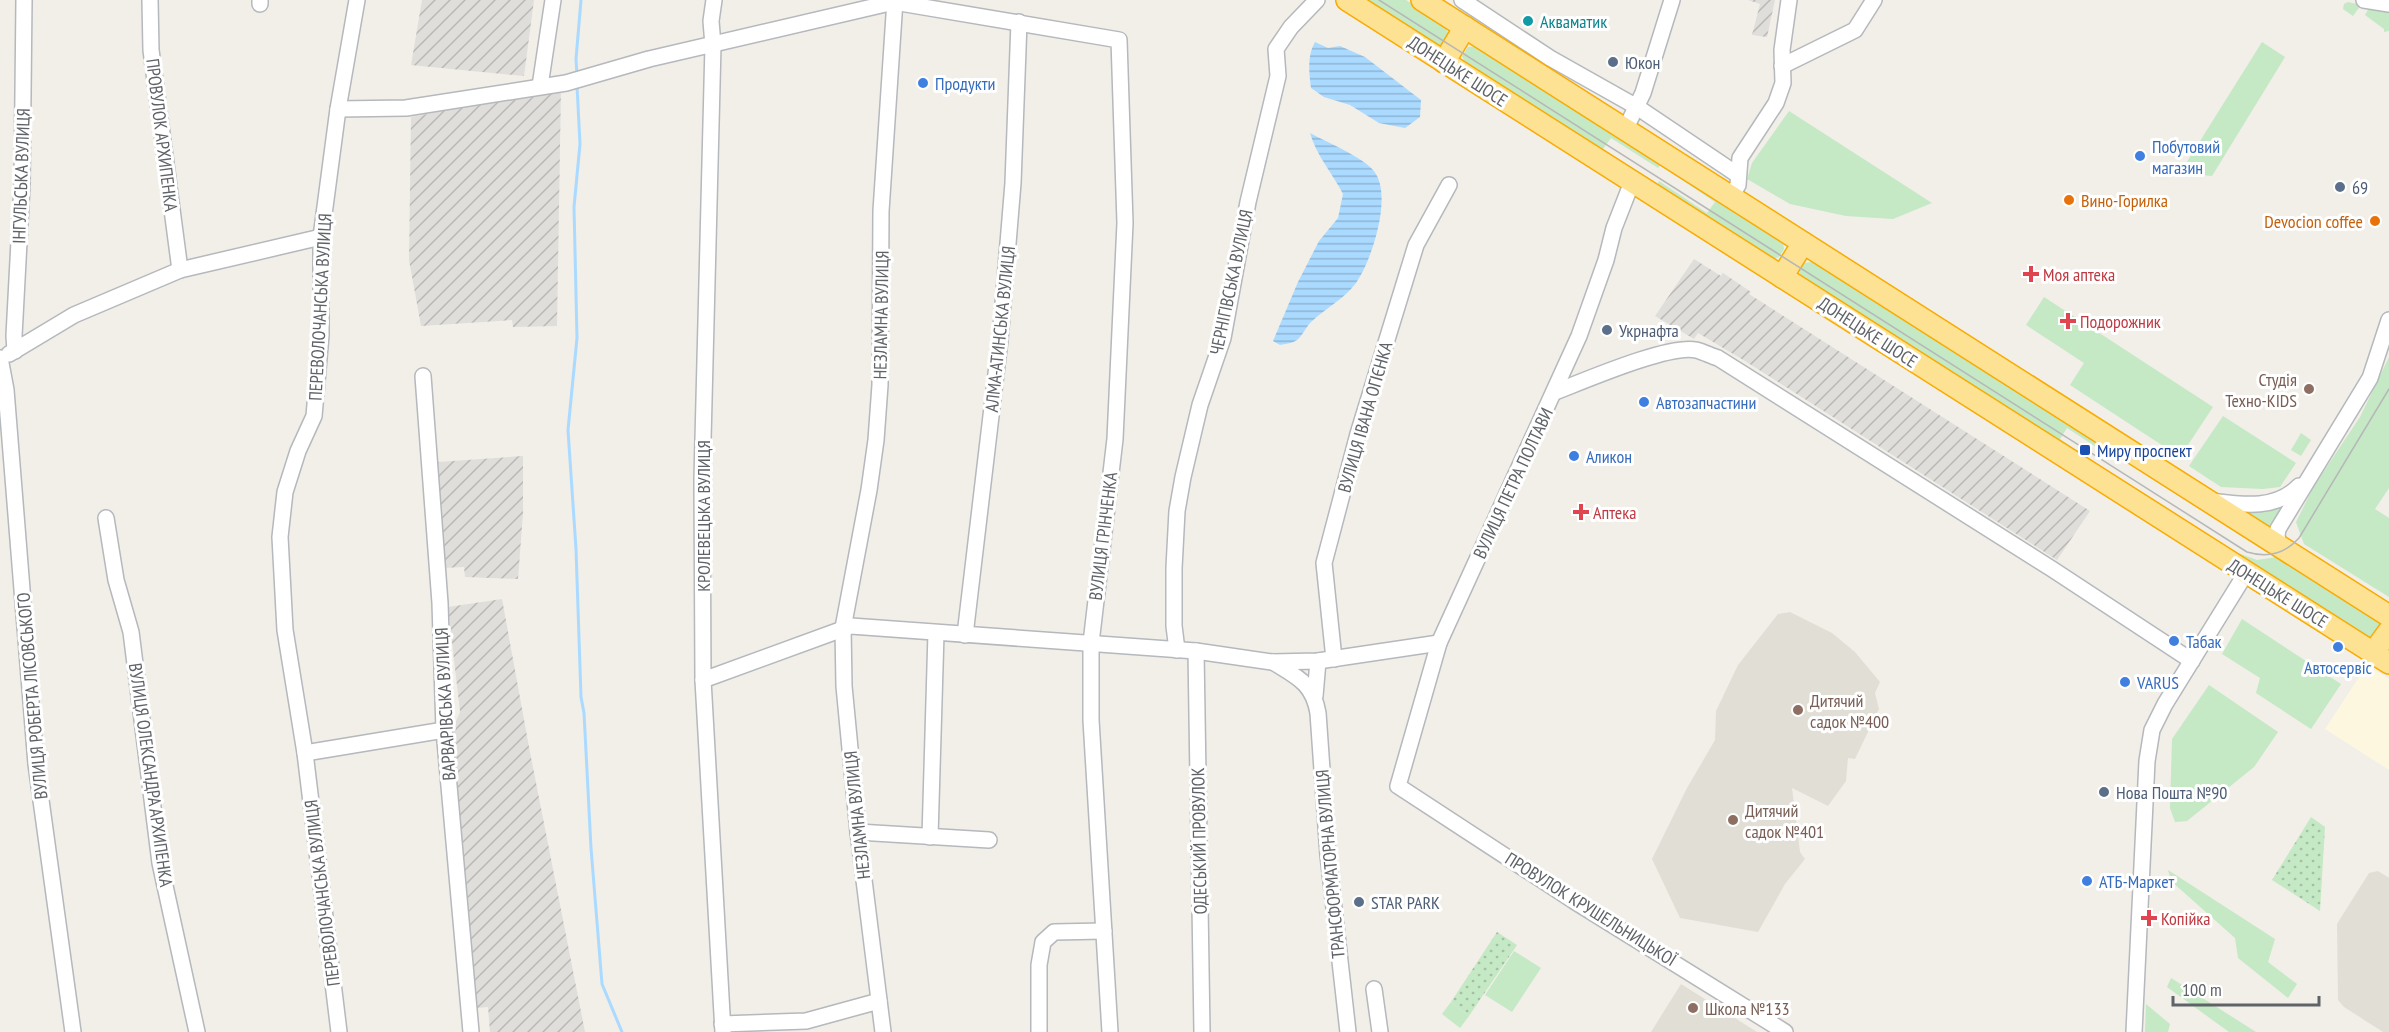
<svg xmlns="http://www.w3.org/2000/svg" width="2389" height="1032" font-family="'PT Sans Narrow',sans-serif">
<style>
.commercial{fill:#fef7e0}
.industrial{fill:url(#industrial-furrows)}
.education{fill:#e1ded6}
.green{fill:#c5e8c5}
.park{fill:url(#park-dots)}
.water{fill:url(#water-rules)}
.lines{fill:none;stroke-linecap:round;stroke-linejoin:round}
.stream{stroke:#aadaff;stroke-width:3}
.minor-casing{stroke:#b5b8bc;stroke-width:18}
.highway-casing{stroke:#f9ab00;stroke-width:24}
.minor{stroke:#fff;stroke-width:15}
.highway{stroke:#fde293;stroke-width:21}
.tram{stroke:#b6b7b8;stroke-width:1.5}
.culture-dot{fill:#0f9aa8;stroke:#fff;stroke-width:2}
.service-dot{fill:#5c6f8a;stroke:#fff;stroke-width:2}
.shop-dot{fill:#3f7fe0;stroke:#fff;stroke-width:2}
.food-dot{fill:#e8710a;stroke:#fff;stroke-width:2}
.health-dot{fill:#e0444e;stroke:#fff;stroke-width:2}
.education-dot{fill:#8d6e63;stroke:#fff;stroke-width:2}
.transit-dot{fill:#1a4fb4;stroke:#fff;stroke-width:2}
.labels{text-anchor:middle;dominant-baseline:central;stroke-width:6;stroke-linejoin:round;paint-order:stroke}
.culture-label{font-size:18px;fill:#0d838f;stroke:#fff;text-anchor:start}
.service-label{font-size:18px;fill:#4e5e75;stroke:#fff;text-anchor:start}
.street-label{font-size:18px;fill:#5f6368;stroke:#fff}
.shop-label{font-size:18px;fill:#366cbe;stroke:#fff;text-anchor:start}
.food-label{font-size:18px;fill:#c56008;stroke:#fff;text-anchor:start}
.health-label{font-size:18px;fill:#be3a42;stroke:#fff;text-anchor:start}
.education-label{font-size:18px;fill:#785e54;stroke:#fff;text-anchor:start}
.transit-label{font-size:18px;fill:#164399;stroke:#fff;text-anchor:start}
</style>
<defs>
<pattern id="industrial-furrows" width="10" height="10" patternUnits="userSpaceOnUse" patternTransform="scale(1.5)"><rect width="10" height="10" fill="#e0deda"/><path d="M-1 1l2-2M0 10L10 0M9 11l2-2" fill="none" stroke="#b9b8b5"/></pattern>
<pattern id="park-dots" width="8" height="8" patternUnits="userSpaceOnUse" patternTransform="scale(1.5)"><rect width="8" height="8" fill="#c5e8c5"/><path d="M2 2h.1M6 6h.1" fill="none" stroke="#a3c0a4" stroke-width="1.8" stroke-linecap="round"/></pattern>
<pattern id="water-rules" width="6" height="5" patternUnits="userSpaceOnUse" patternTransform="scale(1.5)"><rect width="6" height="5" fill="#aadaff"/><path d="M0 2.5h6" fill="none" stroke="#8eb4d2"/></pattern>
</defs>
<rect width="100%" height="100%" fill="#f1efe8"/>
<path class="commercial" d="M2367 665 2389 679V770L2325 729Z"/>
<g class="industrial">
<path d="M422 0H534L524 76 411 65Z"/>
<path d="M1748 0H1775L1767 37 1752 35 1760 4Z"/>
<path d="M561 88 557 326 513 327 512 320 421 326 409 260 411 117Z"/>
<path d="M1694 259 1721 276 1723 273 1751 292 1749 294 2090 511 2057 560 1745 361 1698 333 1694 339 1655 316Z"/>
<path d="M523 456V513L518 579 465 577 464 567 441 568 438 462Z"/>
<path d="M502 599 529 747 585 1032H490L488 1007 477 1008 452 730 460 712 448 607Z"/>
</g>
<g class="education">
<path d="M1790 612 1832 633 1855 652 1880 682 1875 693 1879 709 1855 759 1848 758 1846 781 1828 806 1792 788 1800 852 1805 859 1785 884 1758 932 1680 918 1652 859 1687 788 1715 740 1716 711 1738 665 1778 614Z"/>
<path d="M2378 871 2389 878V1032H2383L2344 1007 2338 1000 2337 924 2369 873Z"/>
<path d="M1681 984 1757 1032H1651Z"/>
</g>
<g class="green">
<path d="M1363 0H1406L1445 25 1449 35 1443 44 1437 47Z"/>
<path d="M2348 2 2361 5 2353 16 2343 9 2344 4Z"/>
<path d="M2369 8 2389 11V31L2384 32V29L2365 15Z"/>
<path d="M2262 42 2285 57 2212 176 2180 173Z"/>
<path d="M1479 46 1662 163 1658 168 1611 138 1603 149 1650 179 1649 182 1466 65 1462 56 1468 47Z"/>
<path d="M1789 111 1932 203 1893 219 1846 216 1790 204 1747 179 1752 163Z"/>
<path d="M1668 167 1783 241 1784 249 1779 257 1774 259 1656 187 1659 181 1707 213 1715 202 1667 170Z"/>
<path d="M1813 262 2113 450 2110 456 2067 428 2060 439 2104 468 2102 470 1799 276 1800 269 1803 263Z"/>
<path d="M2044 297 2213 407 2180 457 2070 385 2084 363 2026 325Z"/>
<path d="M2389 357V488L2375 509 2389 518V597L2304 544 2296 522 2314 486 2360 417Z"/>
<path d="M2223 416 2296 463 2280 487 2263 489 2221 487 2189 466Z"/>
<path d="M2301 433 2311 440 2301 456 2291 450Z"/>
<path d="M2288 506 2274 529 2245 511Z"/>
<path d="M2238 553 2257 560 2277 557 2389 628V653L2236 557Z"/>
<path d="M2242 619 2341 684 2311 729 2256 693 2260 678 2222 654Z"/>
<path d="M2209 685 2278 732 2254 767 2187 821 2175 822 2170 808 2172 739Z"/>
<path d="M2168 870 2275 939 2268 962 2297 984 2288 998 2238 958 2235 938 2171 881Z"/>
<path d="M1514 951 1541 968 1512 1012 1485 995Z"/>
<path d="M2171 978 2256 1032H2229L2167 987Z"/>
<path d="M1451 1002 1469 1016 1460 1028 1442 1014Z"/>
<path d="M2146 1004 2170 1024 2168 1032H2145Z"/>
</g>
<g class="park">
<path d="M2311 817 2325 827 2320 911 2272 880Z"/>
<path d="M1497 932 1517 945 1469 1016 1451 1002Z"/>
</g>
<g class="water">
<path d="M1315 42 1328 48 1340 46 1365 57 1421 100 1420 117 1405 128 1379 123 1350 105 1324 97 1311 88C1309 72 1307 56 1315 42Z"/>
<path d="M1310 133C1327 142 1362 157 1373 170 1394 193 1372 260 1356 283 1344 299 1326 308 1311 322 1306 327 1303 335 1297 340 1293 343 1285 344 1280 345L1273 341 1298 282 1319 241 1338 218 1343 194C1333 174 1316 155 1310 133Z"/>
</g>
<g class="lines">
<g class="stream">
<path d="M577 76 576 59 581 0"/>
<path d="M577 86 580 144 574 207 577 338 568 430 576 549 581 697 584 713 591 848 602 984 622 1032"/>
</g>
<defs>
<g id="minor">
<path d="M150 0 151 50 180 270"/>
<path d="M714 0 711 21 713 45 702 479 703 680 723 1032"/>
<path d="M1462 0 1550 58 1637 107 1738 175"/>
<path d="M2364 0 2389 4"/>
<path d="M260 4V0"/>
<path d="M1782 66 1855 30 1874 0"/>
<path d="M540 86 553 0"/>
<path d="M338 109 406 108 566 83 649 59 894 2 1119 40 1125 223 1115 439 1091 643V720L1110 1032"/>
<path d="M1625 130 1643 93 1672 0"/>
<path d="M1632 182 1614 228 1606 260 1579 336 1439 643 1398 786 1574 901 1785 1032"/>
<path d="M1731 197 1738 185 1740 158 1776 103 1783 83 1782 50 1789 0"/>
<path d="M15 351 14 336 22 185 24 0"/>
<path d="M9 354 74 315 180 270 321 237"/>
<path d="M0 358 6 390 36 764 73 1032"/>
<path d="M423 376 440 603 444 730 471 1032"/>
<path d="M1555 392C1584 381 1669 344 1696 350 1704 352 1711 356 1718 358L2052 569 2192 661"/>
<path d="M2212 501C2243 505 2276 510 2299 486"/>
<path d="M106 518 116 580 131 632 160 863 197 1032"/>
<path d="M2279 544 2277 536 2278 529 2370 378 2389 320"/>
<path d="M965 635 1000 340 1013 183 1019 22"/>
<path d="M1177 650 1174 626V568L1177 511 1183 477 1200 405 1223 338 1248 202 1278 76 1276 49 1291 27 1317 0"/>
<path d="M1196 651 1202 1032"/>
<path d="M1334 659 1324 563 1358 434 1416 245 1449 185"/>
<path d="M1273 662C1297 677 1313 683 1318 713L1328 855 1348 1032"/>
<path d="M703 680 851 626 1196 651 1272 662 1318 661 1439 643"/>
<path d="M1315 696 1318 661"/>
<path d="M305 753 444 730"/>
<path d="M858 832 989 840"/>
<path d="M930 837 936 633"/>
<path d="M1374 989 1380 1032"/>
<path d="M722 1024 806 1021 879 1001"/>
<path d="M339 1032 305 753 285 630 280 537 285 492 298 451 314 416 321 335V237L338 109 357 0"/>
<path d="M883 1032 858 832 844 686 843 628 869 490 876 440 880 385 881 211 895 0"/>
<path d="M1039 1032V965L1043 942 1054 932 1104 931"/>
<path d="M2134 1032 2147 761 2152 730 2165 704 2246 573"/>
</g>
<g id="highway">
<path d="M1347 0 2389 663"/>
<path d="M1422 0 2389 616"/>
<path d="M1444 62 1465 27"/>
<path d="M1782 277 1803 243"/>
<path d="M2373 653 2389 631"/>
</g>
</defs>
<use href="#minor" class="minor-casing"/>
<use href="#highway" class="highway-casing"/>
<use href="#minor" class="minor"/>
<use href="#highway" class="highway"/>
<path class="tram" d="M1379 0 2247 552C2267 558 2285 554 2299 538L2389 389"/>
</g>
<circle class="culture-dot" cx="1528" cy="21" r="6"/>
<g class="service-dot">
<circle cx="1613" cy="62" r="6"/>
<circle cx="2340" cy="187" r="6"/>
<circle cx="1607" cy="330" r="6"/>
<circle cx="2104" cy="792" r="6"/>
<circle cx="1359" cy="902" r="6"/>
</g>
<g class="shop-dot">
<circle cx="923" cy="83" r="6"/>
<circle cx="2140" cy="156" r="6"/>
<circle cx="1644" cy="402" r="6"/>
<circle cx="1574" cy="456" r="6"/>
<circle cx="2174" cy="641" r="6"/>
<circle cx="2338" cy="647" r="6"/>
<circle cx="2125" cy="682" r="6"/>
<circle cx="2087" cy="881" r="6"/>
</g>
<g class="food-dot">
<circle cx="2069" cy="200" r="6"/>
<circle cx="2375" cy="221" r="6"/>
</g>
<g class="health-dot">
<path d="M2028 265h6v6h6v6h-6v6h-6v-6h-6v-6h6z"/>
<path d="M2065 312h6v6h6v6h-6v6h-6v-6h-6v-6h6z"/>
<path d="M1578 503h6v6h6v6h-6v6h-6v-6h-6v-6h6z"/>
<path d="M2146 909h6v6h6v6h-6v6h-6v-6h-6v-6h6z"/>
</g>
<g class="education-dot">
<circle cx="2309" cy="389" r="6"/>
<circle cx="1798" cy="710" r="6"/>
<circle cx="1733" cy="820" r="6"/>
<circle cx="1693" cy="1008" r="6"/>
</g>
<rect class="transit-dot" x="2079" y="444" width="12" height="12" rx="3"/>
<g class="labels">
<g class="culture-label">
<text x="1540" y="21">Акваматик</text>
</g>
<g class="service-label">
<text x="1625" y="62">Юкон</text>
<text x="2352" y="187">69</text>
<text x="1619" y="330">Укрнафта</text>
<text x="2116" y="792">Нова Пошта №90</text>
<text x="1371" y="902">STAR PARK</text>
</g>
<g class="street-label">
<text transform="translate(1458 71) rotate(33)">ДОНЕЦЬКЕ ШОСЕ</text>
<text transform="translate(162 135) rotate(83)">ПРОВУЛОК АРХИПЕНКА</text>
<text transform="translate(21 176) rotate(-88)">ІНГУЛЬСЬКА ВУЛИЦЯ</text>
<text transform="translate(1231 282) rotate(-78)">ЧЕРНІГІВСЬКА ВУЛИЦЯ</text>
<text transform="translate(320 307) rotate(-87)">ПЕРЕВОЛОЧАНСЬКА ВУЛИЦЯ</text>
<text transform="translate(881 315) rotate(-89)">НЕЗЛАМНА ВУЛИЦЯ</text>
<text transform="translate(1000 329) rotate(-84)">АЛМА-АТИНСЬКА ВУЛИЦЯ</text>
<text transform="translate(1868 332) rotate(33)">ДОНЕЦЬКЕ ШОСЕ</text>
<text transform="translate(1365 417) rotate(-74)">ВУЛИЦЯ ІВАНА ОГІЄНКА</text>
<text transform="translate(1513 483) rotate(-65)">ВУЛИЦЯ ПЕТРА ПОЛТАВИ</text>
<text transform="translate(703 516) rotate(-90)">КРОЛЕВЕЦЬКА ВУЛИЦЯ</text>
<text transform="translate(1103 536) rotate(-83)">ВУЛИЦЯ ГРІНЧЕНКА</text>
<text transform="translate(2278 593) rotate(32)">ДОНЕЦЬКЕ ШОСЕ</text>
<text transform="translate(32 696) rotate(-95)">ВУЛИЦЯ РОБЕРТА ЛІСОВСЬКОГО</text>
<text transform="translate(445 704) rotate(-93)">ВАРВАРІВСЬКА ВУЛИЦЯ</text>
<text transform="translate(151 775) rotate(82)">ВУЛИЦЯ ОЛЕКСАНДРА АРХИПЕНКА</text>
<text transform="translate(857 815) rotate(-96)">НЕЗЛАМНА ВУЛИЦЯ</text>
<text transform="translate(1199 841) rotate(-91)">ОДЕСЬКИЙ ПРОВУЛОК</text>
<text transform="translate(1330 864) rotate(-95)">ТРАНСФОРМАТОРНА ВУЛИЦЯ</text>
<text transform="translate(322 893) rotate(-97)">ПЕРЕВОЛОЧАНСЬКА ВУЛИЦЯ</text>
<text transform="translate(1591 909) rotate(32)">ПРОВУЛОК КРУШЕЛЬНИЦЬКОЇ</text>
</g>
<g class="shop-label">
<text x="935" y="83">Продукти</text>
<text x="2152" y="146">Побутовий<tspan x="2152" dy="21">магазин</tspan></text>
<text x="1656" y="402">Автозапчастини</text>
<text x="1586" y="456">Аликон</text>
<text x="2186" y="641">Табак</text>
<text x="2338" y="667" text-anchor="middle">Автосервіс</text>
<text x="2137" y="682">VARUS</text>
<text x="2099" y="881">АТБ-Маркет</text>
</g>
<g class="food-label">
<text x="2081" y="200">Вино-Горилка</text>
<text x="2363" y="221" text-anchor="end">Devocion coffee</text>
</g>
<g class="health-label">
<text x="2043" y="274">Моя аптека</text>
<text x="2080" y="321">Подорожник</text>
<text x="1593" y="512">Аптека</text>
<text x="2161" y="918">Копійка</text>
</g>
<g class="education-label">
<text x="2297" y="379" text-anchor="end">Студія<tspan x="2297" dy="21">Техно-KIDS</tspan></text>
<text x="1810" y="700">Дитячий<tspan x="1810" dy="21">садок №400</tspan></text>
<text x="1745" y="810">Дитячий<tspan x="1745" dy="21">садок №401</tspan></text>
<text x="1705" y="1008">Школа №133</text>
</g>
<g class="transit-label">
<text x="2097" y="450">Миру проспект</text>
</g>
</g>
<path d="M2173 996v9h146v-9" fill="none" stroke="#5f6368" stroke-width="3"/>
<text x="2182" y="996" font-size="18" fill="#5f6368" stroke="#ffffff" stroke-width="4.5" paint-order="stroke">100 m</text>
</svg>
